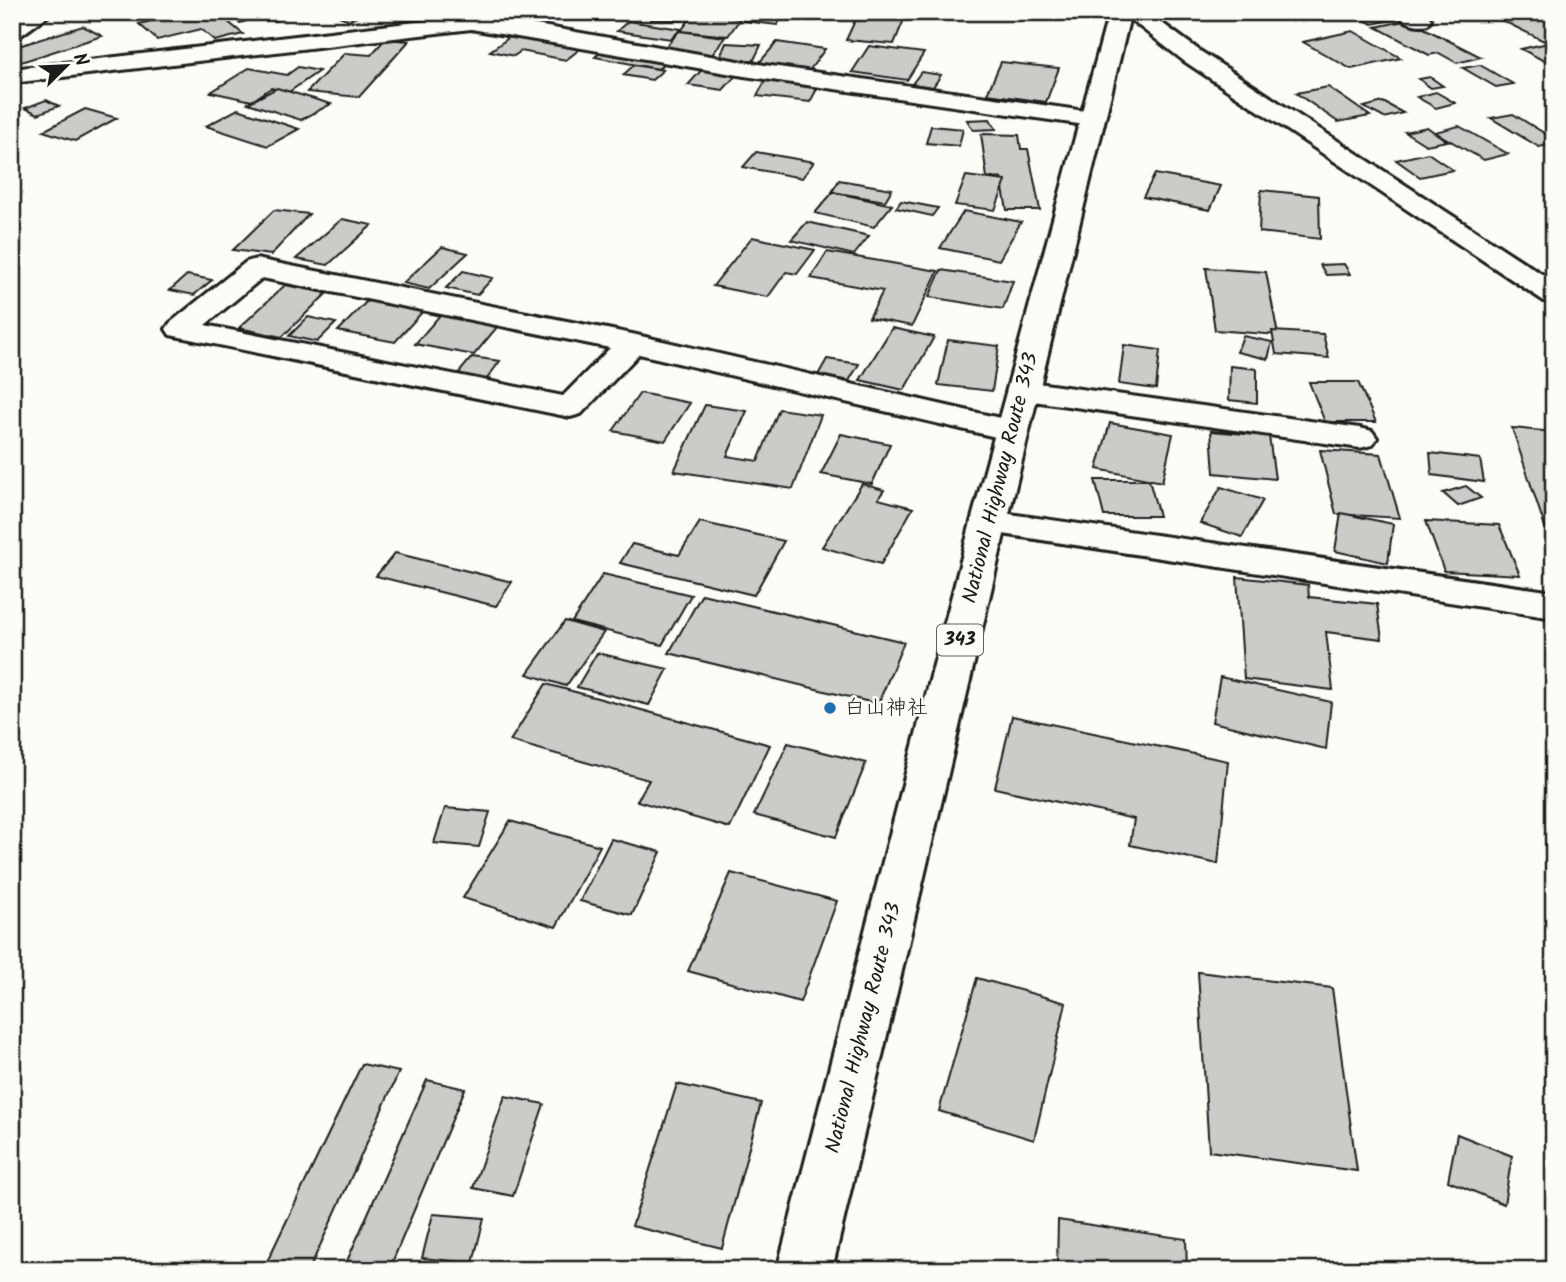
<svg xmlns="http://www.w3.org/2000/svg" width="1566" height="1282" font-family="Kalam,'Klee One',sans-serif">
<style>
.building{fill:#cccbc8;stroke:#1c1c1c;stroke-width:2}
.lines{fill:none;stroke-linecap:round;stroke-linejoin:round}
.minor-casing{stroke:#1c1c1c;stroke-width:6}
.highway-casing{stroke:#1c1c1c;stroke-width:6}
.minor{fill:#fdfcf7;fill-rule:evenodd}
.highway{fill:#fdfcf7;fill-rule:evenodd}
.poi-dot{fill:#1f6fb2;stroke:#fdfcf7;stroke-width:2.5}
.labels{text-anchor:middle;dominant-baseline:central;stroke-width:5;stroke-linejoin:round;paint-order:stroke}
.shield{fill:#fdfcf7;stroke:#605f5e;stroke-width:2}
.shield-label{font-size:19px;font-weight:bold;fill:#1c1c1c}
.street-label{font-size:21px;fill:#1c1c1c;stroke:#fdfcf7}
.poi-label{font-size:21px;fill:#1c1c1c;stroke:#fdfcf7;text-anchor:start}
</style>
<rect width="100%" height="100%" fill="#fdfcf7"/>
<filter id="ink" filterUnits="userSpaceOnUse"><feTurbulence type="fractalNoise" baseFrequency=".0143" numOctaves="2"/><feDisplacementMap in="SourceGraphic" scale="14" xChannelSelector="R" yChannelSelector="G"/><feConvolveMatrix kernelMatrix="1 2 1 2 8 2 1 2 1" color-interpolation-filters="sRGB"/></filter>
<g filter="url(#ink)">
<g class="building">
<path d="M187 12H216L243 34 215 41 201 29 157 40 139 24Z"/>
<path d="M241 12H302L274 21 264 16 240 23 228 16Z"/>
<path d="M339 12H359L364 14 349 20 334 14Z"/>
<path d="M653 12H683L682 20H651Z"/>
<path d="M695 12H737L733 18 740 19 728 36 681 31Z"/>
<path d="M749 12H758L784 15 777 25 743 21Z"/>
<path d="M859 12H907L894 44 846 40Z"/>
<path d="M1350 12H1399L1407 17 1372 24Z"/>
<path d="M1490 12H1539L1554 19V39L1544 41 1487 13Z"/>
<path d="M1408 20 1481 57 1457 63 1439 53 1429 55 1376 27Z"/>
<path d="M628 21 681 29 671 39 617 31Z"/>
<path d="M83 26 102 36 15 64 12 62V48Z"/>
<path d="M679 31 725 37 712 55 664 49Z"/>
<path d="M1353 31 1401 58 1351 69 1303 42Z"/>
<path d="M517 32 585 45 566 60 521 51 514 56 490 51Z"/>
<path d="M385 39 409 41 359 97 307 92 345 53 371 55Z"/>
<path d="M777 42 825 49 809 71 759 63Z"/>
<path d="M1553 42 1554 66 1521 49Z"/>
<path d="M726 43 761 45 752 64 718 61Z"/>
<path d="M608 46 671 58 658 69 595 57Z"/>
<path d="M869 46 924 53 907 80 852 72Z"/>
<path d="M1001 62 1059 68 1046 102 987 94Z"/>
<path d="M634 65 663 70 652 80 623 75Z"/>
<path d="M706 65 740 71 723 90 688 85Z"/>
<path d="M1480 65 1513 84 1496 87 1463 68Z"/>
<path d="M298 67 319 71 289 92 271 88 252 101 211 92 249 68 287 75Z"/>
<path d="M921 72 941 75 933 87 912 84Z"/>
<path d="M768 76 794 79 791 84 818 87 810 102 757 96Z"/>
<path d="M1430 77 1443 86 1431 88 1419 79Z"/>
<path d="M1328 87 1370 116 1338 122 1296 93Z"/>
<path d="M277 88 331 104 301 120 248 103Z"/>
<path d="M1436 92 1455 103 1436 108 1417 97Z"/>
<path d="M46 100 59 106 38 114 25 108Z"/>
<path d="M1383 102 1403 113 1384 118 1364 107Z"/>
<path d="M85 109 117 118 75 141 43 131Z"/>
<path d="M238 109 299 129 268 146 206 126Z"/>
<path d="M1513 114 1554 139V144L1539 147 1491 118Z"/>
<path d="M990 119 996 129 973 130 967 120Z"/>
<path d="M931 126 963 129 959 146 926 143Z"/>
<path d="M1459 126 1508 154 1484 160 1435 132Z"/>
<path d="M1427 127 1447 141 1426 145 1405 132Z"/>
<path d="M981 134 1019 135 1021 149H1028L1040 210H1007L1001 178H987Z"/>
<path d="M756 152 814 162 802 178 743 167Z"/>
<path d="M1428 153 1453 170 1420 177 1396 160Z"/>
<path d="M1155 174 1221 186 1210 210 1143 197Z"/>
<path d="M966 176 1006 181 995 210 955 205Z"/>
<path d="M839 180 892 189 885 201 832 192Z"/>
<path d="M1261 190 1319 196 1320 239 1259 232Z"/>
<path d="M833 192 892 205 874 227 815 213Z"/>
<path d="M901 201 938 208 932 216 896 208Z"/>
<path d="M274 210 309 214 271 255 233 250Z"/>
<path d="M964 211 1021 222 999 260 940 248Z"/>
<path d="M342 219 372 225 328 265 296 259Z"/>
<path d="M807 222 869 236 854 255 791 240Z"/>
<path d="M752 237 815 250 797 274 786 272 768 297 713 286Z"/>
<path d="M442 247 468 253 429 289 403 283Z"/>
<path d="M827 252 938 271 912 326 869 318 883 291 811 278Z"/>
<path d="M1344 264 1350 274 1326 275 1320 265Z"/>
<path d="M1206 268 1266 272 1278 335 1215 330Z"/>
<path d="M941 270 1013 281 1003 309 929 297Z"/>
<path d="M463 271 493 278 477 295 446 288Z"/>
<path d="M187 275 212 280 194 295 170 290Z"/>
<path d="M285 285 327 293 282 337 239 328Z"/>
<path d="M368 300 425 309 395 342 338 331Z"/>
<path d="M440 315 498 326 474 355 415 344Z"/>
<path d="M308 317 336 323 317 342 289 336Z"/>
<path d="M892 328 934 337 904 390 860 380Z"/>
<path d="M1272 331 1323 334 1329 358 1276 354Z"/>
<path d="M1243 336 1272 342 1268 359 1237 352Z"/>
<path d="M948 340 999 346 992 391 938 385Z"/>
<path d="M1124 345 1160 350 1156 389 1119 384Z"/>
<path d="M472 357 500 361 486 380 457 375Z"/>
<path d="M827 359 859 364 849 381 818 375Z"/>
<path d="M1230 366 1257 369V403L1229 400Z"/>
<path d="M1309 382H1358L1376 422H1325Z"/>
<path d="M640 393 690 403 665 441 613 431Z"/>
<path d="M705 405 747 411 727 456 758 461 779 409 821 415 793 489 674 471Z"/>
<path d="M1110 423 1173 434 1162 482 1097 469Z"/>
<path d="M1512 428 1554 432V554Z"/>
<path d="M1211 431 1269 436 1275 479 1214 473Z"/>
<path d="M841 434 890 444 872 484 821 474Z"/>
<path d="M1320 450 1381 454 1400 518 1336 514Z"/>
<path d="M1430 453 1480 459 1484 482 1432 475Z"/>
<path d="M1095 480H1149L1159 516H1104Z"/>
<path d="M862 484 884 490 878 499 913 508 881 564 822 547Z"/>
<path d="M1466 486 1481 498 1458 506 1443 493Z"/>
<path d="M1221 487 1263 500 1242 537 1200 523Z"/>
<path d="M1341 513 1393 524 1388 563 1335 551Z"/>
<path d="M1426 521 1499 525 1520 575 1444 571Z"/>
<path d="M700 522 784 541 754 595 620 563 632 544 679 555Z"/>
<path d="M395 553 512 582 496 606 376 576Z"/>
<path d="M603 574 691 595 662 645 572 622Z"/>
<path d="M1237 577 1308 585 1309 597 1377 604 1382 639 1326 632 1333 690 1244 679Z"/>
<path d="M702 594 904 642 878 704 669 653Z"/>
<path d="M565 621 604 632 566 686 527 674Z"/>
<path d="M597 653 668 669 649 705 577 687Z"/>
<path d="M1220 677 1331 702 1326 749 1212 722Z"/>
<path d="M546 684 770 745 730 828 637 801 649 780 510 741Z"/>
<path d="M1012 716 1228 761 1218 864 1130 845 1134 819 995 788Z"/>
<path d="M788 743 866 763 836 837 754 815Z"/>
<path d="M445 808 490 812 479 847 434 843Z"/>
<path d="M510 821 600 846 556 927 463 898Z"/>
<path d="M611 839 661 852 632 915 580 901Z"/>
<path d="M731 873 837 901 800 1002 688 971Z"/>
<path d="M1198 972 1332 988 1357 1171 1209 1151Z"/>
<path d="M977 978 1066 1003 1034 1140 939 1111Z"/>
<path d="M362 1064 399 1072 309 1270H263Z"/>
<path d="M427 1080 465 1089 389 1270H343Z"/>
<path d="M677 1084 761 1103 722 1248 632 1226Z"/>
<path d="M505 1096 544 1104 513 1196 473 1188Z"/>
<path d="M1457 1134 1512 1156 1504 1204 1448 1181Z"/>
<path d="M433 1214 484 1218 473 1263 422 1258Z"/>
<path d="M1058 1220 1186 1239 1187 1270H1057Z"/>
</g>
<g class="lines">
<defs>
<g id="minor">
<path d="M26 12H53L20 36 12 38V21Z"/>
<path d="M433 12H464L744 62 1092 112 1101 114 1104 119 1101 124 1092 126 744 76 471 29 12 83V69L442 19Z"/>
<path d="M1121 12H1147L1200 51 1554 282V304L1544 301 1184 61Z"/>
<path d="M1396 12H1424L1431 19 1428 24C1416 27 1403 22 1396 12Z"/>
<path d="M256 259 632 334 1013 421 1025 424 1029 431 1025 438 1013 441 639 354 581 414 570 417 170 335 166 329 170 323 246 262ZM262 278 610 348 563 396 205 325Z"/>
<path d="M1023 381 1360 428 1372 431 1377 438 1372 445 1360 448 1012 398 1007 391 1012 384Z"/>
<path d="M989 511 1554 592V618L976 530 971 522 976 514Z"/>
</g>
<path id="highway" d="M1109 12H1131L1007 522 832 1270H777L971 522Z"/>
</defs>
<use href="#minor" class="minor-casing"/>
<use href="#highway" class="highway-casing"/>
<use href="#minor" class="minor"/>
<use href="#highway" class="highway"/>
</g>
</g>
<circle class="poi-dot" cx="830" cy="708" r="7"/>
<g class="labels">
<rect class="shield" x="937" y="624.5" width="46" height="31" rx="5"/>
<g class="shield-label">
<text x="960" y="640">343</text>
</g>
<g class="street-label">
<text transform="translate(1001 478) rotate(-76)">National Highway Route 343</text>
<text transform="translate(864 1028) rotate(-76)">National Highway Route 343</text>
</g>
<g class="poi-label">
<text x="844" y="708">白山神社</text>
</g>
</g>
<rect width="1566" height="1282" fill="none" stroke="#fdfcf7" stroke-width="42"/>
<rect x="21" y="21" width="1524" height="1240" fill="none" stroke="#1c1c1c" stroke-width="2.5" filter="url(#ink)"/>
<g transform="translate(66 66) rotate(66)" stroke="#fdfcf7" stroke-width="5" paint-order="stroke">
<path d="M0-5L12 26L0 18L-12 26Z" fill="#1c1c1c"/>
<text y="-10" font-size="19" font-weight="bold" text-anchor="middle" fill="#1c1c1c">N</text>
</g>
</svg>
